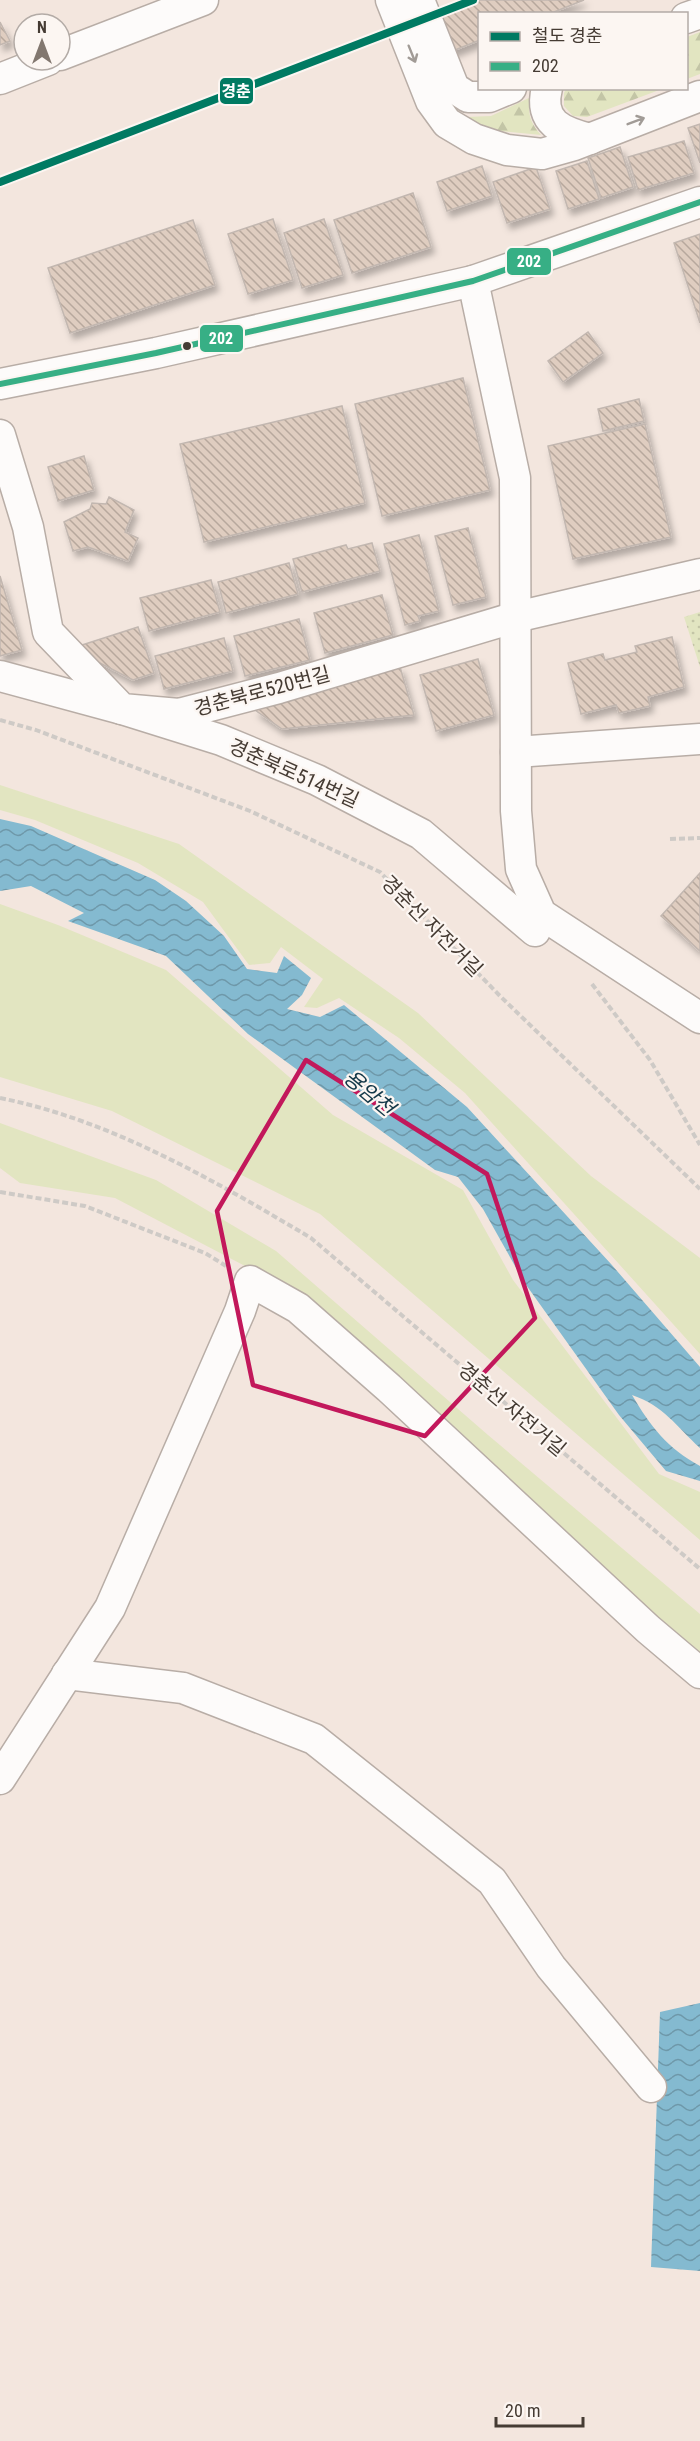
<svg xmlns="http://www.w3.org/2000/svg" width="700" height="2441" font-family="'Roboto Condensed','Noto Sans KR',sans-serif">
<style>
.green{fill:#e2e5c1}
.forest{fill:url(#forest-firs)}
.park{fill:url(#park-dots)}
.water{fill:url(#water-waves)}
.building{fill:url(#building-back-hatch);stroke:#c2b7b0;stroke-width:1.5;filter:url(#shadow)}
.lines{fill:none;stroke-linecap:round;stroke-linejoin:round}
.minor-casing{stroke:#b8ada6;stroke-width:33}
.path{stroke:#cecac6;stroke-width:4;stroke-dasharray:6 3;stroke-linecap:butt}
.minor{stroke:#fdfbfa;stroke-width:30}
.bus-1-casing{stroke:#fcf6f2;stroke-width:10}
.bus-1{stroke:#37af85;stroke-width:6}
.rail-1-casing{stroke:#fcf6f2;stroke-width:12}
.rail-1{stroke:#007a62;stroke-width:8}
.oneway{stroke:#a19b96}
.marked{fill:none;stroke:#c2185b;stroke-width:4.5;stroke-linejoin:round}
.bus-dot{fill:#453b33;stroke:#fcf6f2;stroke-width:2}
.labels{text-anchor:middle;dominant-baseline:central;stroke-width:4.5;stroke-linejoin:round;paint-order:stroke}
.street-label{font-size:20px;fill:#453b33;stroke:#fcf6f2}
.water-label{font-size:21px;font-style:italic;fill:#143949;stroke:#fcf6f2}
.line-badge{stroke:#fcf6f2;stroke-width:2}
.badge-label{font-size:16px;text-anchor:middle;font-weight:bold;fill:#fff}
</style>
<defs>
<pattern id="forest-firs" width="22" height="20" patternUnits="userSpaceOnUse" patternTransform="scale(1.5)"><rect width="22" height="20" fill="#e2e5c1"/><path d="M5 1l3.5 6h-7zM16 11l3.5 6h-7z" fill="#c3c5a6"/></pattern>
<pattern id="park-dots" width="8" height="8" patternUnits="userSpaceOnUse" patternTransform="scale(1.5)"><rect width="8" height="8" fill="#e2e5c1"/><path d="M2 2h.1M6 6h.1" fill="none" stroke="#c3c5a6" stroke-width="1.8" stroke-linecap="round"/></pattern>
<pattern id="water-waves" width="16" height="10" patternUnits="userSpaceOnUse" patternTransform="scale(1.5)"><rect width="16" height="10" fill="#84bad0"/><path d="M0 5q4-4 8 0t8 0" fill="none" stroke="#6e98a9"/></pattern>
<pattern id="building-back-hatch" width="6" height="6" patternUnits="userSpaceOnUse" patternTransform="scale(1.5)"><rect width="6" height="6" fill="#dfcdc0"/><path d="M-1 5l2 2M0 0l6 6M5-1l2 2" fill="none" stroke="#b7a89d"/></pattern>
<filter id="shadow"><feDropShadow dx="3.5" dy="6" stdDeviation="3" flood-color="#0004"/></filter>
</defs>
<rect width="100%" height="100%" fill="#f3e6de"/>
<g class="green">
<path d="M0 785 179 844 418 1013 591 1176 700 1258V1354L465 1093 399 1038 339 998 317 1008 304 1007 323 979 281 947 270 963 249 965 203 902 138 863 35 820 0 810Z"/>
<path d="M0 904 58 925 166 970 333 1115 463 1190 513 1280 659 1474 700 1492V1540L320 1214 112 1111 0 1077Z"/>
<path d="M0 1123 156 1180 276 1251 488 1435 700 1614V1655L264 1276 115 1198 20 1183 0 1168Z"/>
</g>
<g class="forest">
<path d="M700 32V74L687 79V37Z"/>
<path d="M566 89V88L662 89 587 117 573 116 564 106V93Z"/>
<path d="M531 97C527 114 530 122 541 135L489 130 466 117 491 116Z"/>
</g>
<path class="park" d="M700 612V667L684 617Z"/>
<g class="water">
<path d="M0 819 31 826 155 880 186 901 224 936 247 969 277 973 284 956 311 978 302 995 287 1009 320 1017 344 1005 467 1107 611 1264 700 1367V1448C676 1426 664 1406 632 1395 651 1427 667 1448 700 1466V1481L666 1471 619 1415 524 1282 483 1209 458 1177 435 1170 248 1034 166 956 68 921 84 913 31 886 0 891Z"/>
<path d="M700 2003V2271L651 2267 660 2012Z"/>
</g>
<g class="building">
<path d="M468 0H584L549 14H480V40L450 52 435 13Z"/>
<path d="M0 22 10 41 0 45Z"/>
<path d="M700 124V163L688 128Z"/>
<path d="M684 141 694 173 638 190 628 157Z"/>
<path d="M620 147 633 187 601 198 588 158Z"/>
<path d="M587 161 599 199 568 209 556 171Z"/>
<path d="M482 166 492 196 447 211 437 182Z"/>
<path d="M536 167 550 209 507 223 493 182Z"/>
<path d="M413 193 431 247 352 273 334 220Z"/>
<path d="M273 219 293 280 248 294 228 234Z"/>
<path d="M324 219 343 275 302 288 284 233Z"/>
<path d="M193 220 215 285 70 333 48 268Z"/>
<path d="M700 234V323L674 243Z"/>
<path d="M588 332 603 353 563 382 548 361Z"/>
<path d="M463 378 490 490 382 516 355 404Z"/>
<path d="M639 399 644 421 603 431 598 409Z"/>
<path d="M342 406 365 503 204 542 180 444Z"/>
<path d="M645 424 671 537 573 559 548 446Z"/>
<path d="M84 456 94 490 58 501 48 467Z"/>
<path d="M109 497 134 510 125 532 138 538 128 561 88 547 73 551 64 522 90 509 92 503 106 504Z"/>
<path d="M468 528 486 597 453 605 435 536Z"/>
<path d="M419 535 439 611 418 616 420 621 405 625 384 544Z"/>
<path d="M372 543 380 571 302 592 293 559 346 545 348 549Z"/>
<path d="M289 563 298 594 226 613 218 582Z"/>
<path d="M0 576 22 650 0 656Z"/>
<path d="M211 580 220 612 149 631 140 598Z"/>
<path d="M382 595 393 635 325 653 314 613Z"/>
<path d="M299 619 310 660 245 676 234 636Z"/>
<path d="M138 627 154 673 133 680 86 656 82 645Z"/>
<path d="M672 637 684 687 648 697 650 706 619 713 616 705 581 714 568 663 603 654 605 660 637 652 635 646Z"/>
<path d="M224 638 233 671 164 689 155 656Z"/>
<path d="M478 659 494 715 436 731 420 675Z"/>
<path d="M400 667 414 715 282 729 255 710Z"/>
<path d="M700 873V951L661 916Z"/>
</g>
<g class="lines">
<defs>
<g id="minor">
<path d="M391 0 431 101 447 123 474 139 507 150 542 154 574 145 700 96"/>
<path d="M419 0 454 88 468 97H489L511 88"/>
<path d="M686 18 700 13"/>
<path d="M60 55 203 0"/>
<path d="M0 79 48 60"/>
<path d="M547 88C538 123 563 132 590 139"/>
<path d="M473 281 515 478 516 811 521 869 541 914 700 1018"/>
<path d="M0 384 156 353 473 281 700 202"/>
<path d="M0 435 28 527 48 632 122 709 179 714 279 688 516 617 700 574"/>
<path d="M0 676 122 709 221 740 317 780 421 834 535 931 541 914"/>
<path d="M516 752 700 739"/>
<path d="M67 1674 183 1688 314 1739 492 1881 551 1967 651 2087"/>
<path d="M0 1779 110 1608 240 1311 250 1281 298 1308 389 1388 648 1629 700 1673"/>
</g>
</defs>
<use href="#minor" class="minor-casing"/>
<g class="path">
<path d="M0 720 36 730 250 811 380 872 500 996 700 1189"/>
<path d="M670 839 700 838"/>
<path d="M592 984 650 1060 700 1145"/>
<path d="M0 1098C111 1120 215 1181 311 1238L700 1569"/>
<path d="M0 1192 85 1206 205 1253 226 1266"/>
</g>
<use href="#minor" class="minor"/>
<defs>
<path id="bus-1" d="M0 384 156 353 473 281 700 202"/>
</defs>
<use href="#bus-1" class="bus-1-casing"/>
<use href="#bus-1" class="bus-1"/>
<defs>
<path id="rail-1" d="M0 182 473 0"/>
</defs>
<use href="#rail-1" class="rail-1-casing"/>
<use href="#rail-1" class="rail-1"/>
</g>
<defs><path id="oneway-shaft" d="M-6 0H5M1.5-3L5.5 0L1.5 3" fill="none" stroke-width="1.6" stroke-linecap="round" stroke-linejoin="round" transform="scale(1.5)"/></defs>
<g class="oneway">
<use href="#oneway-shaft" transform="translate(412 54) rotate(68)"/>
<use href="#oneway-shaft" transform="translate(636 121) rotate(-21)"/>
</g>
<path class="marked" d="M306 1060 487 1174 535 1318 425 1436 253 1385 217 1211Z"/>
<circle class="bus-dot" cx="187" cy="346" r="5"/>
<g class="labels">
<g class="street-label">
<text transform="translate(262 691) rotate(-15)">경춘북로520번길</text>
<text transform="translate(294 773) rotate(24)">경춘북로514번길</text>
<text transform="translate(432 926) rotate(45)">경춘선 자전거길</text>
<text transform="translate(512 1409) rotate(40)">경춘선 자전거길</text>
</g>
<g class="water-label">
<text transform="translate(369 1093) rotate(40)">용암천</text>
</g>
</g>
<g class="line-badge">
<rect x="219" y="77" width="35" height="28" rx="6" fill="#007a62"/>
<rect x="506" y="247" width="46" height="29" rx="6" fill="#37af85"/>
<rect x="199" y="324" width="45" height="29" rx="6" fill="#37af85"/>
</g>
<g class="badge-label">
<text x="236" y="97">경춘</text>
<text x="529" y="267">202</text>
<text x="221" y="344">202</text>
</g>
<rect x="478" y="12" width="210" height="78" fill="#fcf6f2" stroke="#b3aba6" stroke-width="1.5"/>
<rect x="490" y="32" width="30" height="9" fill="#007a62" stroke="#b3aba6" stroke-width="1.5"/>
<text x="532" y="42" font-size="18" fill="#453b33">철도 경춘</text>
<rect x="490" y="62" width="30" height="9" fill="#37af85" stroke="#b3aba6" stroke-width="1.5"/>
<text x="532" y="72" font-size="18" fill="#453b33">202</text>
<g transform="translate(42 42)"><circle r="28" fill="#fcf6f2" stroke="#b3aba6" stroke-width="1.5"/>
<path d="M0-4.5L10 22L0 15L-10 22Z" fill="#82776f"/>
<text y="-9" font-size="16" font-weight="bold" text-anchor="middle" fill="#453b33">N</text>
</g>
<path d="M496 2417v9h87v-9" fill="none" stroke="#453b33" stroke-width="3"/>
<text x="505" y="2417" font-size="18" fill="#453b33" stroke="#fcf6f2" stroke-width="4.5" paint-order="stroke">20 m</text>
</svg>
